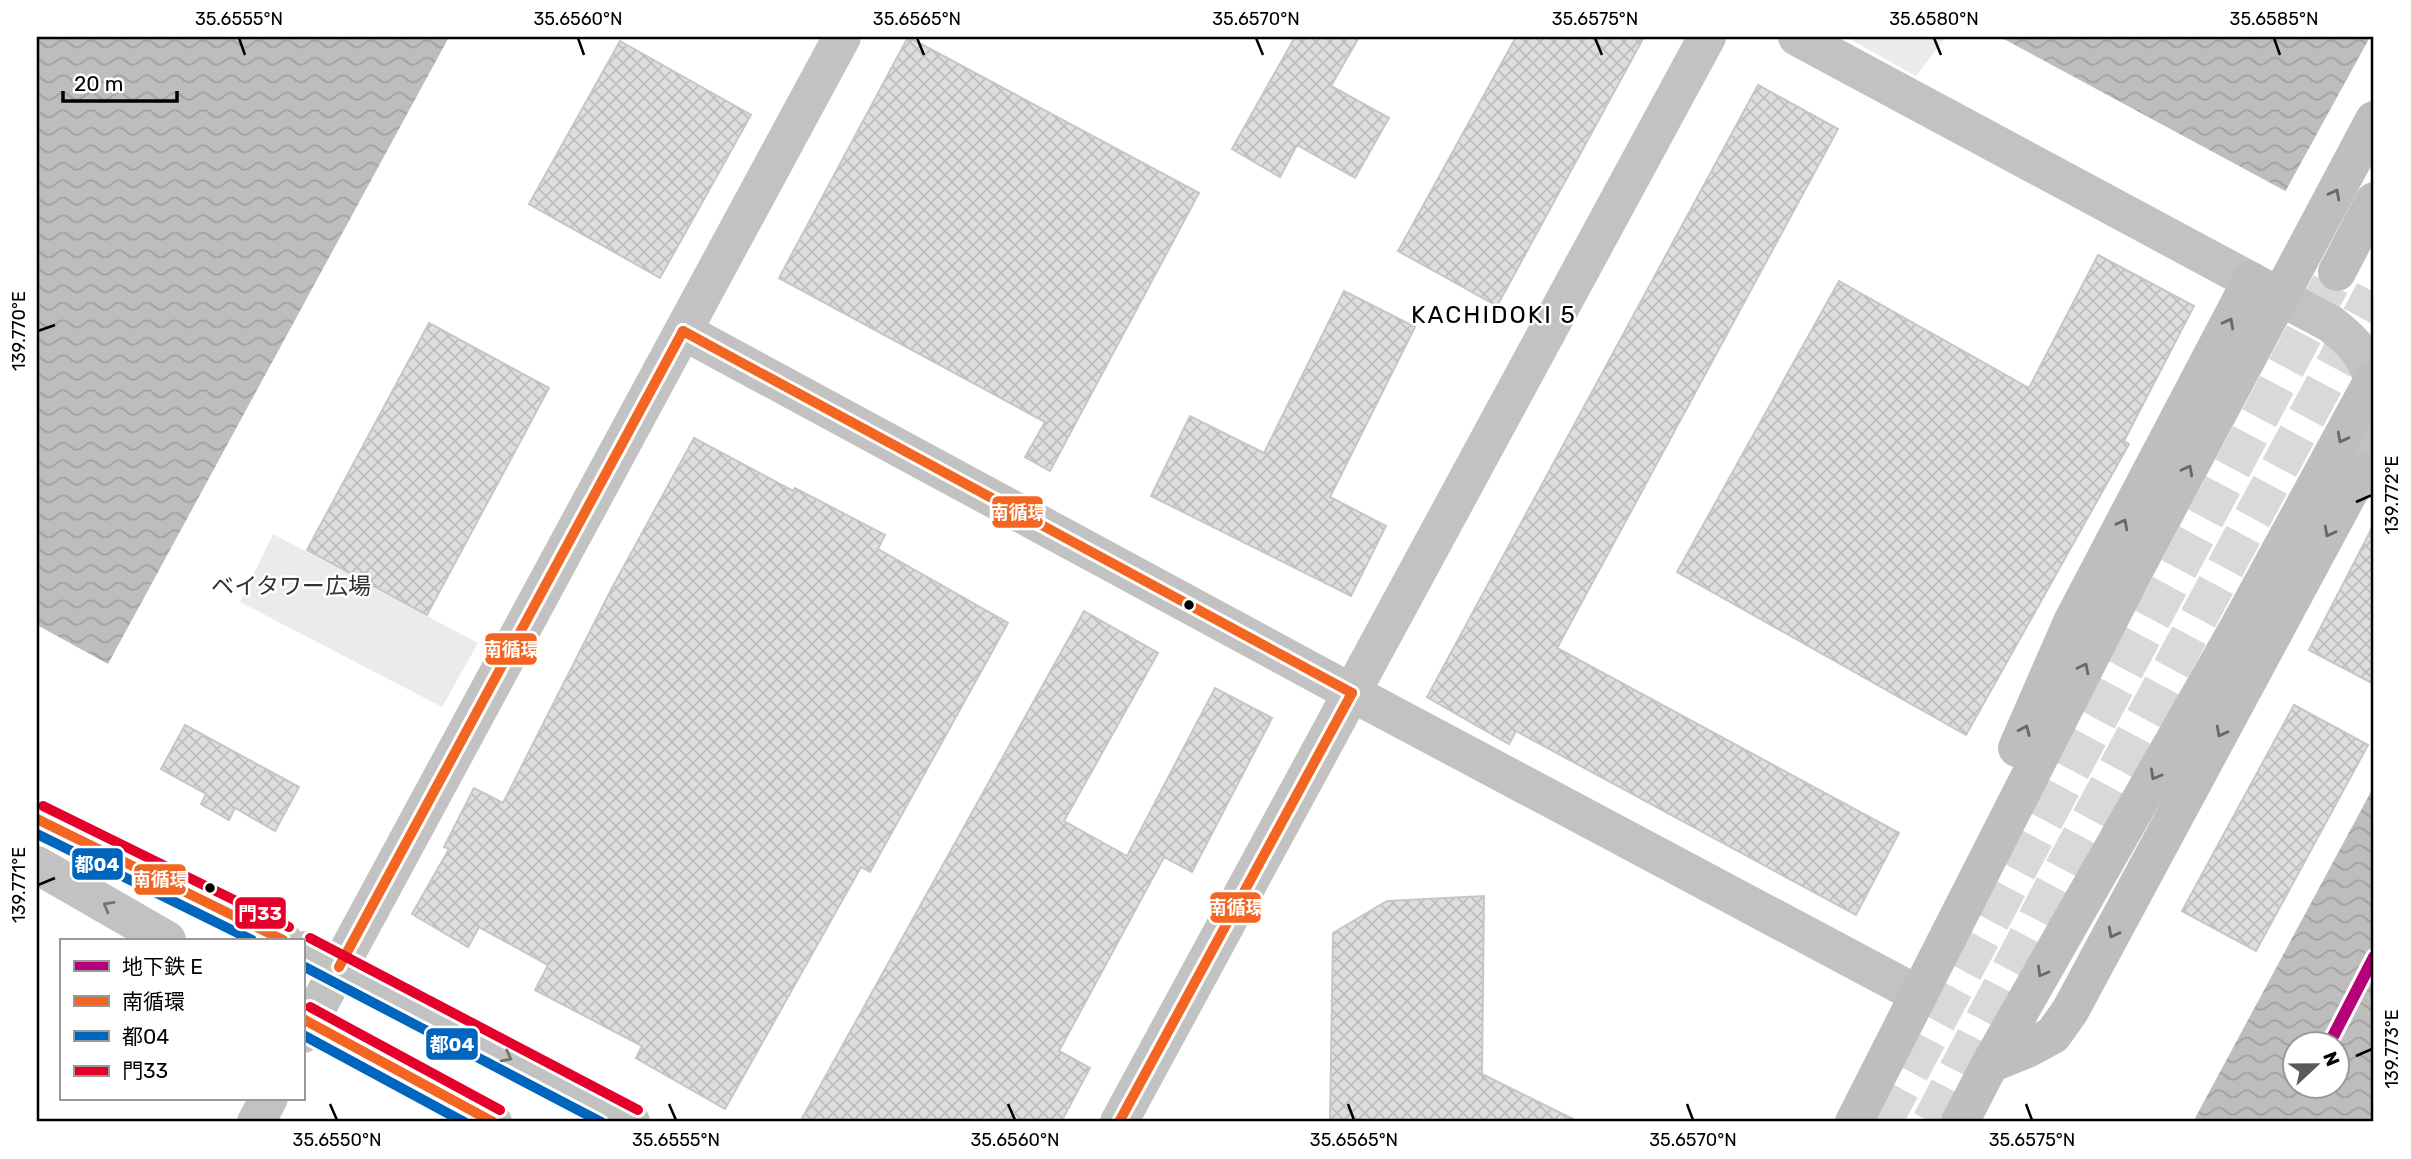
<svg xmlns="http://www.w3.org/2000/svg" width="2411" height="1159" font-family="Rubik,'Noto Sans JP',sans-serif">
<style>
.park{fill:#ebebeb}
.water{fill:url(#water-waves);fill-rule:evenodd}
.pier{fill:#fff}
.building{fill:url(#building-cross-hatch);stroke:#c6c6c6;stroke-width:2}
.lines{fill:none;stroke-linecap:round;stroke-linejoin:round}
.primary-tunnel{stroke:#d9d9d9;stroke-width:38;stroke-dasharray:38 19;stroke-linecap:butt}
.secondary{stroke:#c2c2c2;stroke-width:38}
.primary{stroke:#bebebe;stroke-width:38}
.bus-1-casing{stroke:#fff;stroke-width:16}
.bus-2-casing{stroke:#fff;stroke-width:16}
.bus-3-casing{stroke:#fff;stroke-width:16}
.bus-1{stroke:#f26522;stroke-width:10}
.bus-2{stroke:#0065bd;stroke-width:10}
.bus-3{stroke:#e4002b;stroke-width:10}
.metro-1-casing{stroke:#fff;stroke-width:18}
.metro-1{stroke:#b6007a;stroke-width:12}
.oneway{stroke:#686868}
.oneway2{stroke:#747474}
.ticks{fill:none;stroke:#000;stroke-width:2.5}
.bus-dot{fill:#000;stroke:#fff;stroke-width:2.5}
.labels{text-anchor:middle;dominant-baseline:central;stroke-width:5;stroke-linejoin:round;paint-order:stroke}
.park-label{font-size:23px;fill:#313131;stroke:#fff}
.neighbourhood-label{font-size:24px;letter-spacing:2px;fill:#000;stroke:#fff}
.line-badge{stroke:#fff;stroke-width:2.5}
.badge-label{font-size:19px;text-anchor:middle;font-weight:bold;fill:#fff}
.neatline{fill:none;stroke:#000;stroke-width:2.5}
.ticks-label{font-size:18px;text-anchor:middle;fill:#000}
</style>
<defs>
<pattern id="water-waves" width="16" height="10" patternUnits="userSpaceOnUse" patternTransform="scale(1.75)"><rect width="16" height="10" fill="#bdbdbd"/><path d="M0 5q4-4 8 0t8 0" fill="none" stroke="#a1a1a1"/></pattern>
<pattern id="building-cross-hatch" width="8" height="8" patternUnits="userSpaceOnUse" patternTransform="scale(1.75)"><rect width="8" height="8" fill="#dedede"/><path d="M0 0l8 8M0 8l8-8" fill="none" stroke="#bdbdbd"/></pattern>
</defs>
<rect width="100%" height="100%" fill="#fff"/>
<g class="park">
<path d="M1846 37H1946L1916 76Z"/>
<path d="M273 534 478 643 442 707 240 602Z"/>
</g>
<g class="water">
<path d="M37 37H449L108 664 37 625Z"/>
<path d="M2000 37H2374V239Z"/>
<path d="M2374 786V1122H2193ZM2296 1044H2338V1086H2296Z"/>
</g>
<path class="pier" d="M2370 37H2374V242L2284 194Z"/>
<g class="building">
<path d="M908 37 1199 193 1050 471 1025 457 1045 422 779 278Z"/>
<path d="M1295 37H1359L1331 86 1389 118 1355 178 1297 145 1280 177 1232 149Z"/>
<path d="M1516 37H1644L1497 306 1398 251Z"/>
<path d="M620 41 751 115 660 278 529 204Z"/>
<path d="M1758 85 1838 129 1557 648 1899 833 1856 915 1516 731 1509 744 1427 697Z"/>
<path d="M2098 255 2194 306 2124 441 2129 444 1966 735 1677 572 1839 281 2029 388Z"/>
<path d="M1344 291 1415 327 1330 497 1386 526 1351 596 1151 496 1190 416 1264 453Z"/>
<path d="M429 323 549 388 427 615 307 550Z"/>
<path d="M694 438 793 491 795 488 885 535 878 549 1008 623 870 872 861 867 725 1109 636 1058 642 1046 535 990 548 965 479 927 468 947 412 914 449 849 444 847 474 788 503 803 612 588Z"/>
<path d="M2374 524V684L2309 650Z"/>
<path d="M1084 611 1158 653 1064 821 1127 856 1215 688 1272 718 1192 872 1164 857 1059 1051 1090 1068 1061 1122H800Z"/>
<path d="M2294 705 2368 745 2256 951 2182 911Z"/>
<path d="M185 725 299 787 275 831 235 808 229 820 201 804 206 794 161 769Z"/>
<path d="M1484 896 1482 1074 1579 1122H1330L1333 933 1387 901Z"/>
</g>
<g class="lines">
<g class="primary-tunnel">
<path d="M1883 1122 2337 272"/>
<path d="M1931 1122 2053 888 2374 292"/>
</g>
<g class="secondary">
<path d="M1797 37 2331 324C2355 343 2365 354 2374 383"/>
<path d="M683 331 1352 693 1906 988"/>
<path d="M2360 472 2374 442"/>
<path d="M37 819 283 940"/>
<path d="M37 865 167 940"/>
<path d="M303 950 631 1122"/>
<path d="M303 1019 493 1122"/>
<path d="M303 1034 842 37"/>
<path d="M256 1122 269 1098"/>
<path d="M1119 1122 1707 37"/>
</g>
<g class="primary">
<path d="M2337 272 2374 201"/>
<path d="M2017 748 2072 622 2251 281"/>
<path d="M1990 1064 2027 1049 2053 1035 2070 1011 2360 472"/>
<path d="M1854 1122 2133 573 2374 120"/>
<path d="M1960 1122 1990 1064 2237 630 2374 378"/>
</g>
<defs>
<g id="bus-1">
<path d="M683 331 1352 693"/>
<path d="M37 819 283 940"/>
<path d="M339 967 683 331"/>
<path d="M303 1019 493 1122"/>
<path d="M1119 1122 1352 693"/>
</g>
<g id="bus-2">
<path d="M37 834 252 940"/>
<path d="M303 966 601 1122"/>
<path d="M303 1035 464 1122"/>
</g>
<g id="bus-3">
<path d="M43 806 289 927"/>
<path d="M310 938 638 1110"/>
<path d="M310 1007 500 1110"/>
</g>
</defs>
<use href="#bus-1" class="bus-1-casing"/>
<use href="#bus-2" class="bus-2-casing"/>
<use href="#bus-3" class="bus-3-casing"/>
<use href="#bus-1" class="bus-1"/>
<use href="#bus-2" class="bus-2"/>
<use href="#bus-3" class="bus-3"/>
<defs>
<path id="metro-1" d="M2329 1044 2374 957"/>
</defs>
<use href="#metro-1" class="metro-1-casing"/>
<use href="#metro-1" class="metro-1"/>
</g>
<defs><path id="oneway-chevron" d="M-2-3.5L2.5 0L-2 3.5" fill="none" stroke-width="1.6" stroke-linecap="round" stroke-linejoin="round" transform="scale(1.75)"/></defs>
<g class="oneway">
<use href="#oneway-chevron" transform="translate(2335 194) rotate(-62)"/>
<use href="#oneway-chevron" transform="translate(2229 323) rotate(-62)"/>
<use href="#oneway-chevron" transform="translate(2342 438) rotate(118)"/>
<use href="#oneway-chevron" transform="translate(2188 470) rotate(-62)"/>
<use href="#oneway-chevron" transform="translate(2123 524) rotate(-63)"/>
<use href="#oneway-chevron" transform="translate(2329 532) rotate(118)"/>
<use href="#oneway-chevron" transform="translate(2084 668) rotate(-63)"/>
<use href="#oneway-chevron" transform="translate(2025 730) rotate(-66)"/>
<use href="#oneway-chevron" transform="translate(2221 732) rotate(118)"/>
<use href="#oneway-chevron" transform="translate(2155 775) rotate(120)"/>
<use href="#oneway-chevron" transform="translate(2113 933) rotate(118)"/>
<use href="#oneway-chevron" transform="translate(2042 972) rotate(120)"/>
</g>
<g class="oneway2">
<use href="#oneway-chevron" transform="translate(108 906) rotate(-150)"/>
<use href="#oneway-chevron" transform="translate(507 1057) rotate(28)"/>
</g>
<path class="ticks" d="M239 38 245 55M578 38 584 55M917 38 924 55M1256 38 1263 55M1595 38 1602 55M1934 38 1941 55M2274 38 2280 55M38 331 55 325M2356 502 2372 495M38 885 55 878M2356 1056 2372 1049M330 1104 337 1120M669 1104 676 1120M1008 1104 1015 1120M1348 1104 1354 1120M1687 1104 1693 1120M2026 1104 2032 1120"/>
<g class="bus-dot">
<circle cx="1189" cy="605" r="6"/>
<circle cx="210" cy="888" r="6"/>
</g>
<g class="labels">
<g class="park-label">
<text x="291" y="586">ベイタワー広場</text>
</g>
<g class="neighbourhood-label">
<text x="1494" y="315">KACHIDOKI 5</text>
</g>
</g>
<g class="line-badge">
<rect x="991" y="495" width="53" height="34" rx="7" fill="#f26522"/>
<rect x="484" y="632" width="54" height="34" rx="7" fill="#f26522"/>
<rect x="71" y="847" width="53" height="34" rx="7" fill="#0065bd"/>
<rect x="133" y="863" width="54" height="33" rx="7" fill="#f26522"/>
<rect x="1209" y="891" width="53" height="33" rx="7" fill="#f26522"/>
<rect x="234" y="896" width="53" height="34" rx="7" fill="#e4002b"/>
<rect x="425" y="1027" width="54" height="34" rx="7" fill="#0065bd"/>
</g>
<g class="badge-label">
<text x="1018" y="519">南循環</text>
<text x="511" y="656">南循環</text>
<text x="97" y="871">都04</text>
<text x="160" y="886">南循環</text>
<text x="1236" y="914">南循環</text>
<text x="260" y="920">門33</text>
<text x="452" y="1051">都04</text>
</g>
<rect width="2411" height="1159" fill="none" stroke="#ffffff" stroke-width="77"/>
<rect x="60" y="939" width="245" height="161" fill="#ffffff" stroke="#999999" stroke-width="2"/>
<rect x="74" y="961" width="35" height="10" fill="#b6007a" stroke="#999999" stroke-width="2"/>
<text x="122" y="974" font-size="21" fill="#000000">地下鉄 E</text>
<rect x="74" y="996" width="35" height="10" fill="#f26522" stroke="#999999" stroke-width="2"/>
<text x="122" y="1009" font-size="21" fill="#000000">南循環</text>
<rect x="74" y="1031" width="35" height="10" fill="#0065bd" stroke="#999999" stroke-width="2"/>
<text x="122" y="1044" font-size="21" fill="#000000">都04</text>
<rect x="74" y="1066" width="35" height="10" fill="#e4002b" stroke="#999999" stroke-width="2"/>
<text x="122" y="1078" font-size="21" fill="#000000">門33</text>
<g transform="translate(2316 1065) rotate(68)"><circle r="33" fill="#ffffff" stroke="#999999" stroke-width="2"/>
<path d="M0-5L12 26L0 18L-12 26Z" fill="#595959"/>
<text y="-10" font-size="19" font-weight="bold" text-anchor="middle" fill="#000000">N</text>
</g>
<path d="M63 91v10h114v-10" fill="none" stroke="#000000" stroke-width="3.5"/>
<text x="74" y="91" font-size="21" fill="#000000" stroke="#ffffff" stroke-width="5" paint-order="stroke">20 m</text>
<rect x="38" y="38" width="2334" height="1082" class="neatline"/>
<g class="ticks-label">
<text x="239" y="25">35.6555°N</text>
<text x="578" y="25">35.6560°N</text>
<text x="917" y="25">35.6565°N</text>
<text x="1256" y="25">35.6570°N</text>
<text x="1595" y="25">35.6575°N</text>
<text x="1934" y="25">35.6580°N</text>
<text x="2274" y="25">35.6585°N</text>
<text transform="translate(19 331) rotate(-90)" y="6">139.770°E</text>
<text transform="translate(2392 495) rotate(-90)" y="6">139.772°E</text>
<text transform="translate(19 885) rotate(-90)" y="6">139.771°E</text>
<text transform="translate(2392 1049) rotate(-90)" y="6">139.773°E</text>
<text x="337" y="1146">35.6550°N</text>
<text x="676" y="1146">35.6555°N</text>
<text x="1015" y="1146">35.6560°N</text>
<text x="1354" y="1146">35.6565°N</text>
<text x="1693" y="1146">35.6570°N</text>
<text x="2032" y="1146">35.6575°N</text>
</g>
</svg>
